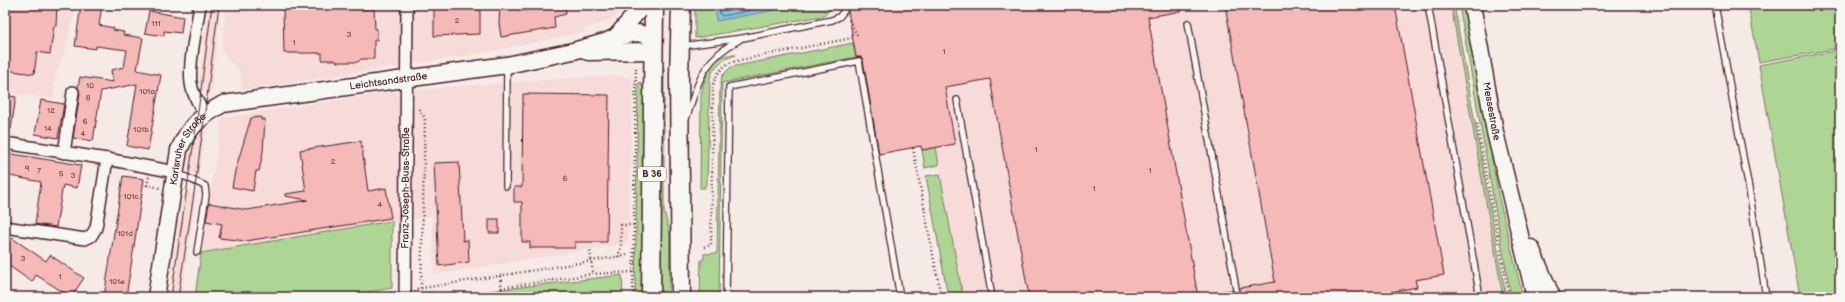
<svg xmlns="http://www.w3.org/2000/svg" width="1845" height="302" font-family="'Balsamiq Sans',sans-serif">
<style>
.built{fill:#f6dbd8}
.green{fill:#add694;stroke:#7c7a60}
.water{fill:#80c5e1;stroke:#6a8398}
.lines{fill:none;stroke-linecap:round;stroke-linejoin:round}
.shore{stroke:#606174;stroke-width:1}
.building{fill:#f5b9b7;stroke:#4a1f2b}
.lane-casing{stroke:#4a1f2b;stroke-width:8}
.street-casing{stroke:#4a1f2b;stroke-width:14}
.secondary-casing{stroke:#4a1f2b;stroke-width:19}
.primary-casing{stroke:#4a1f2b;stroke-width:21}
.path{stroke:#4a1f2b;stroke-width:2.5;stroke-dasharray:1 3;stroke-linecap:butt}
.lane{stroke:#f6f6f2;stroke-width:5.5}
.street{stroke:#f6f6f2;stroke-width:11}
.secondary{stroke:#f6f6f2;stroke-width:16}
.primary{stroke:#f6f6f2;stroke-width:18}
.tram{stroke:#4a1f2b;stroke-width:1}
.path-bridge{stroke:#4a1f2b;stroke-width:2.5;stroke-dasharray:1 3;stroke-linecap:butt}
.labels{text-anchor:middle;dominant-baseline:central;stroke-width:3;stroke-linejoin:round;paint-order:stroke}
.number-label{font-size:8px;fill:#75464e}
.shield{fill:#f6f6f2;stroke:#7e6067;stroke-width:1}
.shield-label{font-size:9px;font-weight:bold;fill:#4a1f2b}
.street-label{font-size:10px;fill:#4a1f2b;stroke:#f6f6f2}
</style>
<rect width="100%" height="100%" fill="#f6eae6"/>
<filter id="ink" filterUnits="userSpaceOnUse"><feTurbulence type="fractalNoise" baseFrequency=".025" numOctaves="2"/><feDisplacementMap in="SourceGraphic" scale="8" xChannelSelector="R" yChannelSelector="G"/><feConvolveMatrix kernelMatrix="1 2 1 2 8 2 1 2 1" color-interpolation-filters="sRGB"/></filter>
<g filter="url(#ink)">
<g class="built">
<path d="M5 5H77L64 52 57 70 53 99 5 92Z"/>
<path d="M209 5H221L211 95 204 91 199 82Z"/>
<path d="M226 5H620L617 16 603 23 584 28 585 32 477 54 242 90 240 71 230 62 222 50Z"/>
<path d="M896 5H1451L1503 297H963L936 148 922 150Z"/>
<path d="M616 75 633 79 628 243 434 275 432 216 201 253 222 118 376 94 448 87Z"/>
<path d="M207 123 199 174 187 172 191 142Z"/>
<path d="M184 192 196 193 181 297H168Z"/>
</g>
<g class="green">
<path d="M695 5H833V6L827 13 822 16 695 38Z"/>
<path d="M1451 5H1454L1506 297H1503Z"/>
<path d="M1459 5H1465L1499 198 1523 297H1511Z"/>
<path d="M1748 5H1840V48L1759 62Z"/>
<path d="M853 43 856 57 722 83 719 297H700L701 260 704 259V254L717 253 720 88 722 76 731 67Z"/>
<path d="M1840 50V297H1800L1759 65Z"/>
<path d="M728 55H736C723 59 714 65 710 78L707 184 705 185V188H700L701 96C704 80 710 58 728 55Z"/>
<path d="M662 67 664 68V211L670 234 669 297H658Z"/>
<path d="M640 82 644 89 645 98 643 297H635L638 84Z"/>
<path d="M936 147 939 165 925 168 922 150Z"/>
<path d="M940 174 963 297H948L926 176Z"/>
<path d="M392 221V288L338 297H195L201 253Z"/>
<path d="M622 275 623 297H438Z"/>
</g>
<path class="water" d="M716 5H802L716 21Z"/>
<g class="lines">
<path class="shore" d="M719 5 720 14 722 16 780 5"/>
</g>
<g class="building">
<path d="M5 5H57L56 26H54L50 54 37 52 34 74 5 70Z"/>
<path d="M81 5H102L99 25 114 28 113 30 124 32 123 35 143 38 137 70 161 75 148 150 127 146 137 84 101 91 93 141 73 138 80 93 78 87 80 77 113 82 111 70 124 67 127 50 96 46V49L75 46Z"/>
<path d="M283 5H363V9H374L375 29H377V40H374V59H361L358 62H337L335 60H322V53H284Z"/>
<path d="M434 5H480V34L434 36Z"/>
<path d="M500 5H520V11L565 5 566 14 554 17 555 28 501 37 499 23Z"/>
<path d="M847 5H1182V11L1148 17 1198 297H1029L990 79 945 87 955 144 922 150 921 146 879 154 863 60 861 57H856Z"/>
<path d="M1225 5H1395L1444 275 1415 280 1417 287 1365 297H1222V291L1232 290 1236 293 1239 292 1240 288 1275 282Z"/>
<path d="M149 11 183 17 181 33 164 31V36L145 33Z"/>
<path d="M523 94 609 95 607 242H575V248H530V242H522V202H514V187H522Z"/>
<path d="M5 95 16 97 11 129 5 128Z"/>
<path d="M41 100 64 104 58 138 35 134Z"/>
<path d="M261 117V120L265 119 263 152 259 171H256L253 191 232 187 235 171 251 118Z"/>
<path d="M361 141 368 191 386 188 391 218 246 241 219 238 222 224 206 221 209 203 247 210 308 200 285 196V194L306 191 300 150Z"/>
<path d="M5 153 81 165 77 188 63 185 56 227 35 224 41 182 5 175Z"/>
<path d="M459 162 463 241 468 240 469 262 439 266 434 163Z"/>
<path d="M123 176 144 179 133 253 126 297H104Z"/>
<rect x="489" y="219" width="10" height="14"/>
<path d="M12 238 46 261 50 255 84 278 71 297 36 275 32 282 5 263V248Z"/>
</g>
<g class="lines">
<defs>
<g id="lane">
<path d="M1428 5 1480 297"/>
<path d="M1715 5 1749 189 1766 297"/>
<path d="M1188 23 1236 289"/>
<path d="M682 46 743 38 832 20 839 17 844 11 843 5"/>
<path d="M957 100 992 297"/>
<path d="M686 119C698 83 702 59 739 40"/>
<path d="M177 173 205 186 206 195 197 252"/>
<path d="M506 186 507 66"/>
<path d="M726 297 729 87 859 61 900 297"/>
</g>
<g id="street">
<path d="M200 5C197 26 188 63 191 83 192 94 199 105 205 114"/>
<path d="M5 143 107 159"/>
<path d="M64 153 73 92"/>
<path d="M5 227 85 239 91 236 96 228 107 159 175 172"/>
<path id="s1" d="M405 297 407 5"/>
</g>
<g id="secondary">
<path id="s2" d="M1472 5 1495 132 1535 297"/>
<path d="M616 37 643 5"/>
<path d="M588 52 653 51"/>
<path d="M1531 248 1552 297"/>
<path id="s3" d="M156 297 179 150C189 126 201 116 223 104L507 65 573 51 605 42 616 37 638 33 653 37"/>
</g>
<g id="primary">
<path d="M681 5 679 76 681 297"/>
<path d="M651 297 654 5"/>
</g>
</defs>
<use href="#lane" class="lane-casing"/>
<use href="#street" class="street-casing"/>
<use href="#secondary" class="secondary-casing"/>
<use href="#primary" class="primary-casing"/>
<g class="path">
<path d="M849 20 858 37"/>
<path d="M419 109 425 118 421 289"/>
<path d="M1477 124 1509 297"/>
<path d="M913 148 941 297"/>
<path d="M149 177 147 185 160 188"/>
<path d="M704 247 711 245 713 85C717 72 723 65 735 61L852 38"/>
<path d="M618 257 621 247V225H634"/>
<path d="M500 276 503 297"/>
<path d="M501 288 593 274 633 272"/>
<path d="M417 289 628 255"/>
<path d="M371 297 394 293"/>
<path d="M633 297 636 66"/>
</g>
<use href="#lane" class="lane"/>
<use href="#street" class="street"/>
<use href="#secondary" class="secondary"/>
<use href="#primary" class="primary"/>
<g class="tram">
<path d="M171 297 197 120 212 5"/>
<path d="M178 297 196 180 219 5"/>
</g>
<path class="path-bridge" d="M590 251 593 274"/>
</g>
</g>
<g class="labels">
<g class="number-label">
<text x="457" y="20">2</text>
<text x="156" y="23">111</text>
<text x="349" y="34">3</text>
<text x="294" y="42">1</text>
<text x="944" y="51">1</text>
<text x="90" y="85">10</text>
<text x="147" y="91">101a</text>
<text x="88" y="97">8</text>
<text x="51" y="110">12</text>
<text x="85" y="121">6</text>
<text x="48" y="128">14</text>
<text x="141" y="129">101b</text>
<text x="83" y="133">4</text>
<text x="1036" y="149">1</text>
<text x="333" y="161">2</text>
<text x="27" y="168">9</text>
<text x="39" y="170">7</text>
<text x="1150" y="170">1</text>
<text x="61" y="173">5</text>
<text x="73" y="175">3</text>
<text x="565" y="178">6</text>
<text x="1094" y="188">1</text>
<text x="131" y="196">101c</text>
<text x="380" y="204">4</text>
<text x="125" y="233">101d</text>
<text x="23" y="258">3</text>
<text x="60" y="276">1</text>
<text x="117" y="281">101e</text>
</g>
<rect class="shield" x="638" y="167" width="28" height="14" rx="3"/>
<g class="shield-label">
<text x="652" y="174">B 36</text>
</g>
<g class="street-label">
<text stroke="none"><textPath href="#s3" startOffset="381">Leichtsandstraße</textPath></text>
<text stroke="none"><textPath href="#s2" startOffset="108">Messestraße</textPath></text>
<text stroke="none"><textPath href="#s3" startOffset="153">Karlsruher Straße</textPath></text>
<text stroke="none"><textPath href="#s1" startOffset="109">Franz-Joseph-Buss-Straße</textPath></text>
</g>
</g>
<rect width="1845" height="302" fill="none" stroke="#f6f6f2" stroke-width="20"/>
<rect x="10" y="10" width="1825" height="282" fill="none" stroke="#4a1f2b" stroke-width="1.5" filter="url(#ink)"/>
</svg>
